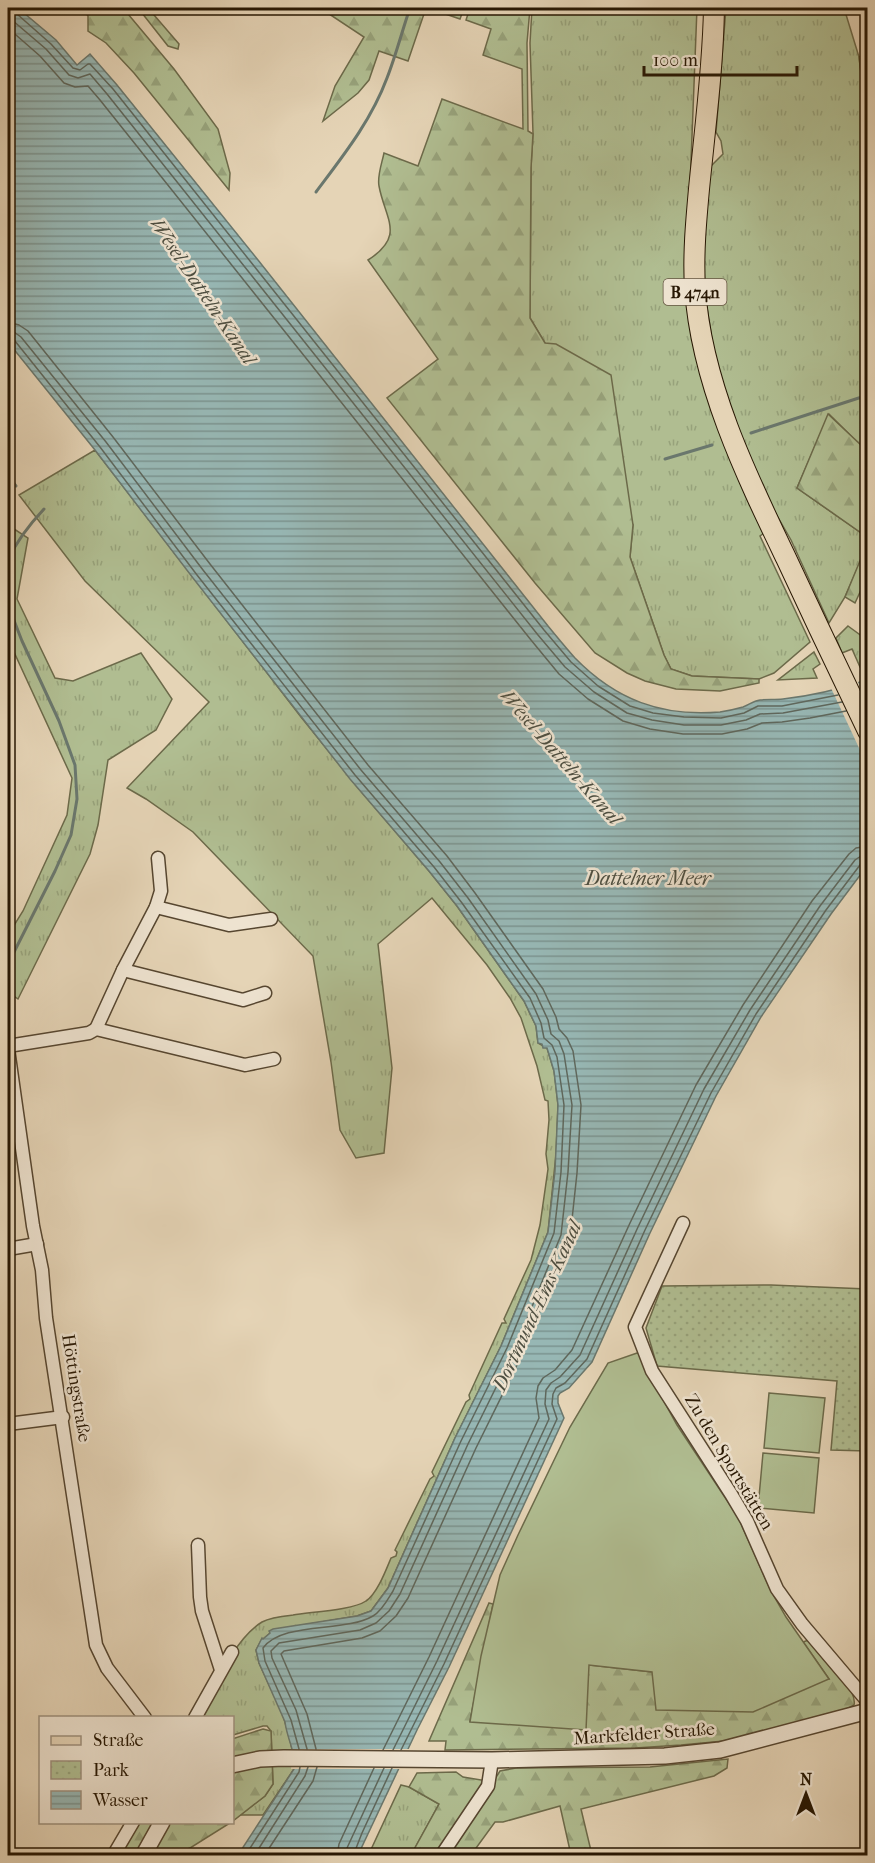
<svg xmlns="http://www.w3.org/2000/svg" width="875" height="1863" font-family="'IM FELL French Canon',serif">
<style>
.grass{fill:url(#grass-tufts);stroke:#6c6a4a;stroke-width:1.5}
.forest{fill:url(#forest-firs);stroke:#6c6a4a;stroke-width:1.5}
.park{fill:url(#park-dots);stroke:#6c6a4a;stroke-width:1.5}
.pitch{fill:#b0bd91;stroke:#6c6a4a;stroke-width:1.5}
.water{fill:url(#water-rules);stroke:#6a776d;stroke-width:1.5}
.pier{fill:#e5d4b6}
.lines{fill:none;stroke-linecap:round;stroke-linejoin:round}
.shore{stroke:#5f675c;stroke-width:1.5}
.stream{stroke:#6a776d;stroke-width:3}
.minor-casing{stroke:#564630;stroke-width:15}
.tertiary-casing{stroke:#564630;stroke-width:18}
.primary-casing{stroke:#271703;stroke-width:22}
.minor{stroke:#eee3d0;stroke-width:12}
.tertiary{stroke:#eee3d0;stroke-width:15}
.primary{stroke:#e5d4b6;stroke-width:20}
.labels{text-anchor:middle;dominant-baseline:central;stroke-width:5;stroke-linejoin:round;paint-order:stroke}
.shield{fill:#eee3d0;stroke:#635440;stroke-width:1.5}
.shield-label{font-size:16px;font-weight:bold;fill:#271703}
.street-label{font-size:18px;fill:#271703;stroke:#eee3d0}
.water-label{font-size:20px;font-style:italic;fill:#4e4f41;stroke:#eee3d0}
</style>
<defs>
<pattern id="grass-tufts" width="24" height="20" patternUnits="userSpaceOnUse" patternTransform="scale(1.5)"><rect width="24" height="20" fill="#b0bd91"/><path d="M3 7l-1-3M5 7V3M7 7l1-3M15 17l-1-3M17 17v-4M19 17l1-3" fill="none" stroke="#97a27b"/></pattern>
<pattern id="forest-firs" width="22" height="20" patternUnits="userSpaceOnUse" patternTransform="scale(1.5)"><rect width="22" height="20" fill="#b0bd91"/><path d="M5 1l3.5 6h-7zM16 11l3.5 6h-7z" fill="#97a27b"/></pattern>
<pattern id="park-dots" width="8" height="8" patternUnits="userSpaceOnUse" patternTransform="scale(1.5)"><rect width="8" height="8" fill="#b0bd91"/><path d="M2 2h.1M6 6h.1" fill="none" stroke="#97a27b" stroke-width="1.8" stroke-linecap="round"/></pattern>
<pattern id="water-rules" width="6" height="5" patternUnits="userSpaceOnUse" patternTransform="scale(1.5)"><rect width="6" height="5" fill="#97b7b4"/><path d="M0 2.5h6" fill="none" stroke="#7b9490"/></pattern>
</defs>
<rect width="100%" height="100%" fill="#e5d4b6"/>
<filter id="stains"><feTurbulence type="fractalNoise" baseFrequency=".00333" numOctaves="4"/><feColorMatrix values="0 0 0 0 .2 0 0 0 0 .09 0 0 0 0 .02 0 0 0 .5 -.17"/></filter>
<radialGradient id="worn" r=".72"><stop offset=".6" stop-color="#630" stop-opacity="0"/><stop offset="1" stop-color="#630" stop-opacity=".3"/></radialGradient>
<g class="grass">
<path d="M532 8H697L690 187 689 303 767 531 760 536 810 642 774 673 759 679 692 676 671 669 664 655 630 557 633 525 545 343 530 318 531 168 533 133 530 43Z"/>
<path d="M726 8H844L859 57 868 126 867 442 861 446 829 414 797 488 867 537 868 544 845 597 829 623 791 540 772 507 745 448 716 365 706 301 702 239 708 169 723 154 721 141 716 132Z"/>
<path d="M95 450 301 717 359 789 429 871 457 906 524 1001 536 1026 538 1043 547 1048 554 1071 558 1105 556 1154 548 1232 501 1346 455 1438 388 1588 371 1611 357 1616 274 1630 263 1639H262L256 1650 259 1663 283 1715 295 1759 294 1769 263 1815H240L265 1796 273 1784 271 1731 267 1726H263L233 1735 232 1718 198 1717C213 1689 234 1639 262 1622 271 1617 283 1616 293 1615 310 1612 353 1610 366 1601 377 1594 386 1570 391 1558L396 1556 397 1552 395 1550 430 1479 434 1476 432 1472 466 1402 470 1399 469 1395 502 1323H506L504 1319 531 1260 540 1225 548 1169 546 1154 549 1120 548 1101 545 1100 537 1066 521 1018 510 998 487 965 432 898 378 944 392 1068 384 1153 356 1158 340 1130 331 1062 313 956 193 832 146 799 127 788 209 702 85 581 19 495Z"/>
<path d="M8 525 28 538 17 599 55 678 73 681 141 653 172 699 156 730 108 760 98 825 90 854 18 999 11 994 8 963V935L23 911 67 815 72 778 8 639Z"/>
<path d="M848 626 867 640V664L860 667 852 649 842 653 836 638Z"/>
<path d="M814 652 820 664 813 669 817 678 778 680Z"/>
<path d="M401 1785 409 1787 439 1804 411 1855 368 1856Z"/>
</g>
<g class="forest">
<path d="M83 8H123L174 69 218 129 230 173 229 190 134 73 106 43 88 31V16Z"/>
<path d="M138 8H148L179 44 178 49 168 46Z"/>
<path d="M320 8H426L408 61 379 51 369 80 358 93 323 121 335 86 364 37Z"/>
<path d="M428 8H464L460 19Z"/>
<path d="M470 8H530L527 43 528 131 533 134 531 168 530 318 545 343 556 344 611 375 633 525 630 557 664 655 671 669 692 676 759 679V683L720 691 676 689 645 681 627 673 595 653 535 583 387 398 438 359 368 260C406 236 385 219 379 186 377 176 382 163 384 153L418 166 442 99 523 129 522 69 483 55 491 29 466 20Z"/>
<path d="M867 55H868L867 126 859 57Z"/>
<path d="M828 414 861 445 867 442V537L797 488Z"/>
<path d="M867 544V577L855 603 845 597Z"/>
<path d="M489 1603 493 1604 470 1721 589 1665 653 1672 829 1679 803 1642 811 1639C822 1653 858 1688 854 1705L845 1710 724 1741 681 1745 635 1748 445 1750 446 1741H429Z"/>
<path d="M263 1729 271 1731 273 1784 265 1796 233 1821 232 1739Z"/>
<path d="M728 1759 727 1768 714 1776 581 1809 592 1855H571L560 1806 503 1822H495L471 1855H411L439 1804 409 1787 417 1773 456 1772 463 1777 493 1782 500 1771 516 1768 650 1767Z"/>
<path d="M138 1823H230L179 1855 118 1856Z"/>
</g>
<path class="park" d="M771 1285 867 1289V1451L831 1450 837 1381 657 1366 646 1328 662 1286Z"/>
<g class="pitch">
<path d="M640 1352 649 1374 677 1425 738 1517 771 1591 786 1617 829 1679 753 1712 656 1710 652 1672 589 1665 586 1730 470 1722 481 1656 500 1575 518 1535 570 1427 608 1363Z"/>
<path d="M769 1393 825 1398 819 1453 764 1448Z"/>
<path d="M763 1453 819 1458 814 1513 758 1508Z"/>
</g>
<path class="water" d="M8 8H18L56 40 77 65 90 54 117 85 258 260 548 626C557 637 566 648 575 658 616 700 662 717 720 712 727 711 736 709 743 707 749 705 753 701 760 700 767 699 775 700 783 699 811 696 840 689 867 680V866L831 914 761 1017 716 1096 650 1233 592 1362 569 1388 560 1393 558 1396V1403L564 1418 449 1667 417 1730 358 1855H238L294 1769C296 1752 287 1739 285 1722L259 1663 256 1650 262 1638 263 1639 270 1633 269 1631 273 1629 357 1616 371 1611 388 1588 455 1438 501 1346 548 1232 555 1171 558 1105 554 1071 547 1048H543L542 1044 538 1043 536 1026 524 1001 457 906 429 871 350 779 193 578 95 450 8 342Z"/>
<g class="pier">
<path d="M857 680 867 702V765L831 688Z"/>
<path d="M290 1749H411L402 1769H291L292 1759Z"/>
</g>
<g class="lines">
<g class="shore">
<path d="M15 8 17 14 51 44 73 68 80 70 88 64H90L113 89 544 630 571 662 598 686 630 706 653 713 684 717 721 718 744 713 758 706H782L838 695"/>
<path d="M8 12 12 20 46 49 69 75 78 78 90 74 107 94 538 635 565 667 594 692 627 713 652 720 684 725H721L746 720 760 714 783 713 842 702"/>
<path d="M8 28 40 56 64 83 75 87 88 86 100 100 531 640 559 674 588 699 623 721 650 729 683 734H722L747 729 762 723 782 722 810 718 846 711"/>
<path d="M8 322 19 325 28 331 113 437 210 564 368 765 447 856 475 893 543 989 556 1017 559 1029 567 1038 573 1051 581 1105 577 1173 570 1238 522 1355 476 1448 408 1598 396 1616 380 1631 362 1638 284 1651 281 1654 307 1714 316 1749"/>
<path d="M8 331 14 332 21 337 106 442 203 570 361 770 440 862 468 898 536 994 548 1020 551 1034 559 1041 564 1054 572 1105 568 1172 561 1235 514 1351 468 1444 400 1594 389 1611 376 1623 360 1630 279 1643 271 1651 272 1658 296 1710 307 1749"/>
<path d="M8 339 15 341 100 447 197 575 355 775 434 867 462 903 530 998 541 1023 544 1038 552 1045 557 1057 564 1105 561 1172 554 1233 507 1348 461 1441 393 1591C388 1599 382 1611 373 1616 344 1633 283 1621 263 1648L265 1661 291 1720 299 1749"/>
<path d="M383 1750 429 1657 539 1418 536 1398 538 1386 543 1378 555 1370 572 1350 630 1223 696 1085 743 1005 812 901 849 854 856 848 868 846"/>
<path d="M393 1750 437 1661 549 1419 545 1404 546 1390 551 1383 560 1377 580 1355 638 1227 704 1089 750 1010 820 906 855 860 861 856 868 855"/>
<path d="M401 1750 444 1664 557 1419 552 1404 553 1394 556 1388 565 1383 587 1359 645 1230 711 1093 756 1014 826 910 860 865 868 863"/>
<path d="M245 1856 299 1772 300 1767"/>
<path d="M254 1856 305 1776 308 1767"/>
<path d="M264 1856 313 1781 317 1767"/>
<path d="M337 1856 339 1844 374 1768"/>
<path d="M346 1856 347 1848 384 1768"/>
<path d="M353 1856 362 1833 392 1768"/>
</g>
<g class="stream">
<path d="M316 192C343 156 371 121 387 78 396 55 402 31 410 8"/>
<path d="M751 433 868 395"/>
<path d="M665 459 712 445"/>
<path d="M8 476 16 486"/>
<path d="M8 560C17 540 29 525 44 509"/>
<path d="M8 605 22 641 59 721 75 765 77 799 71 835 55 871 8 964"/>
</g>
<defs>
<g id="minor">
<path d="M156 907 229 925 271 919"/>
<path d="M123 970 243 1000 265 993"/>
<path d="M96 1029 123 970 156 907 161 891 158 858"/>
<path d="M8 1046 89 1033 96 1029 245 1065 274 1059"/>
<path d="M8 1049 33 1226 42 1270 46 1318 96 1645 107 1668 145 1718"/>
<path d="M683 1223 635 1327 652 1371 731 1494 747 1521 777 1589 802 1624 868 1702"/>
<path d="M8 1249 37 1244"/>
<path d="M8 1424 63 1417"/>
<path d="M198 1545 200 1597 202 1611 221 1670"/>
<path d="M195 1718 232 1652"/>
<path d="M113 1856 133 1822"/>
<path d="M441 1856 488 1786 492 1760"/>
</g>
<g id="tertiary">
<path d="M232 1765 260 1759 284 1758 492 1760 665 1756 720 1750 868 1711"/>
<path d="M143 1856 162 1822"/>
</g>
<path id="primary" d="M714 8C713 68 705 128 699 189 696 222 693 255 695 288 701 382 746 475 786 558 813 616 840 673 868 731"/>
</defs>
<use href="#minor" class="minor-casing"/>
<use href="#tertiary" class="tertiary-casing"/>
<use href="#primary" class="primary-casing"/>
<use href="#minor" class="minor"/>
<use href="#tertiary" class="tertiary"/>
<use href="#primary" class="primary"/>
</g>
<g class="labels">
<rect class="shield" x="663.5" y="279" width="63" height="26" rx="4.5"/>
<g class="shield-label">
<text x="695" y="292">B 474n</text>
</g>
<g class="street-label">
<text transform="translate(76 1388) rotate(81)">Höttingstraße</text>
<text transform="translate(729 1462) rotate(59)">Zu den Sportstätten</text>
<text transform="translate(644 1734) rotate(-4)">Markfelder Straße</text>
</g>
<g class="water-label">
<text transform="translate(203 291) rotate(56)">Wesel-Datteln-Kanal</text>
<text transform="translate(561 757) rotate(49)">Wesel-Datteln-Kanal</text>
<text x="648" y="878">Dattelner Meer</text>
<text transform="translate(537 1306) rotate(-65)">Dortmund-Ems-Kanal</text>
</g>
</g>
<rect width="875" height="1863" fill="none" stroke="#e5d4b6" stroke-width="30"/>
<rect x="9" y="9" width="857" height="1845" fill="none" stroke="#271703" stroke-width="3"/>
<rect x="15" y="15" width="845" height="1833" fill="none" stroke="#271703" stroke-width="1.5"/>
<rect x="39" y="1716" width="195" height="108" fill="#eee3d0" stroke="#9e917e" stroke-width="1.5"/>
<rect x="51" y="1736" width="30" height="9" fill="#e5d4b6" stroke="#9e917e" stroke-width="1.5"/>
<text x="93" y="1746" font-size="18" fill="#271703">Straße</text>
<rect x="51" y="1761" width="30" height="18" fill="url(#park-dots)" stroke="#9e917e" stroke-width="1.5"/>
<text x="93" y="1776" font-size="18" fill="#271703">Park</text>
<rect x="51" y="1791" width="30" height="18" fill="url(#water-rules)" stroke="#9e917e" stroke-width="1.5"/>
<text x="93" y="1806" font-size="18" fill="#271703">Wasser</text>
<g transform="translate(806 1794)" stroke="#eee3d0" stroke-width="4.5" paint-order="stroke">
<path d="M0-4.5L10 22L0 15L-10 22Z" fill="#271703"/>
<text y="-9" font-size="16" font-weight="bold" text-anchor="middle" fill="#271703">N</text>
</g>
<path d="M644 66v9h153v-9" fill="none" stroke="#271703" stroke-width="3"/>
<text x="653" y="66" font-size="18" fill="#271703" stroke="#eee3d0" stroke-width="4.5" paint-order="stroke">100 m</text>
<rect width="100%" height="100%" filter="url(#stains)"/>
<rect width="100%" height="100%" fill="url(#worn)"/>
</svg>
